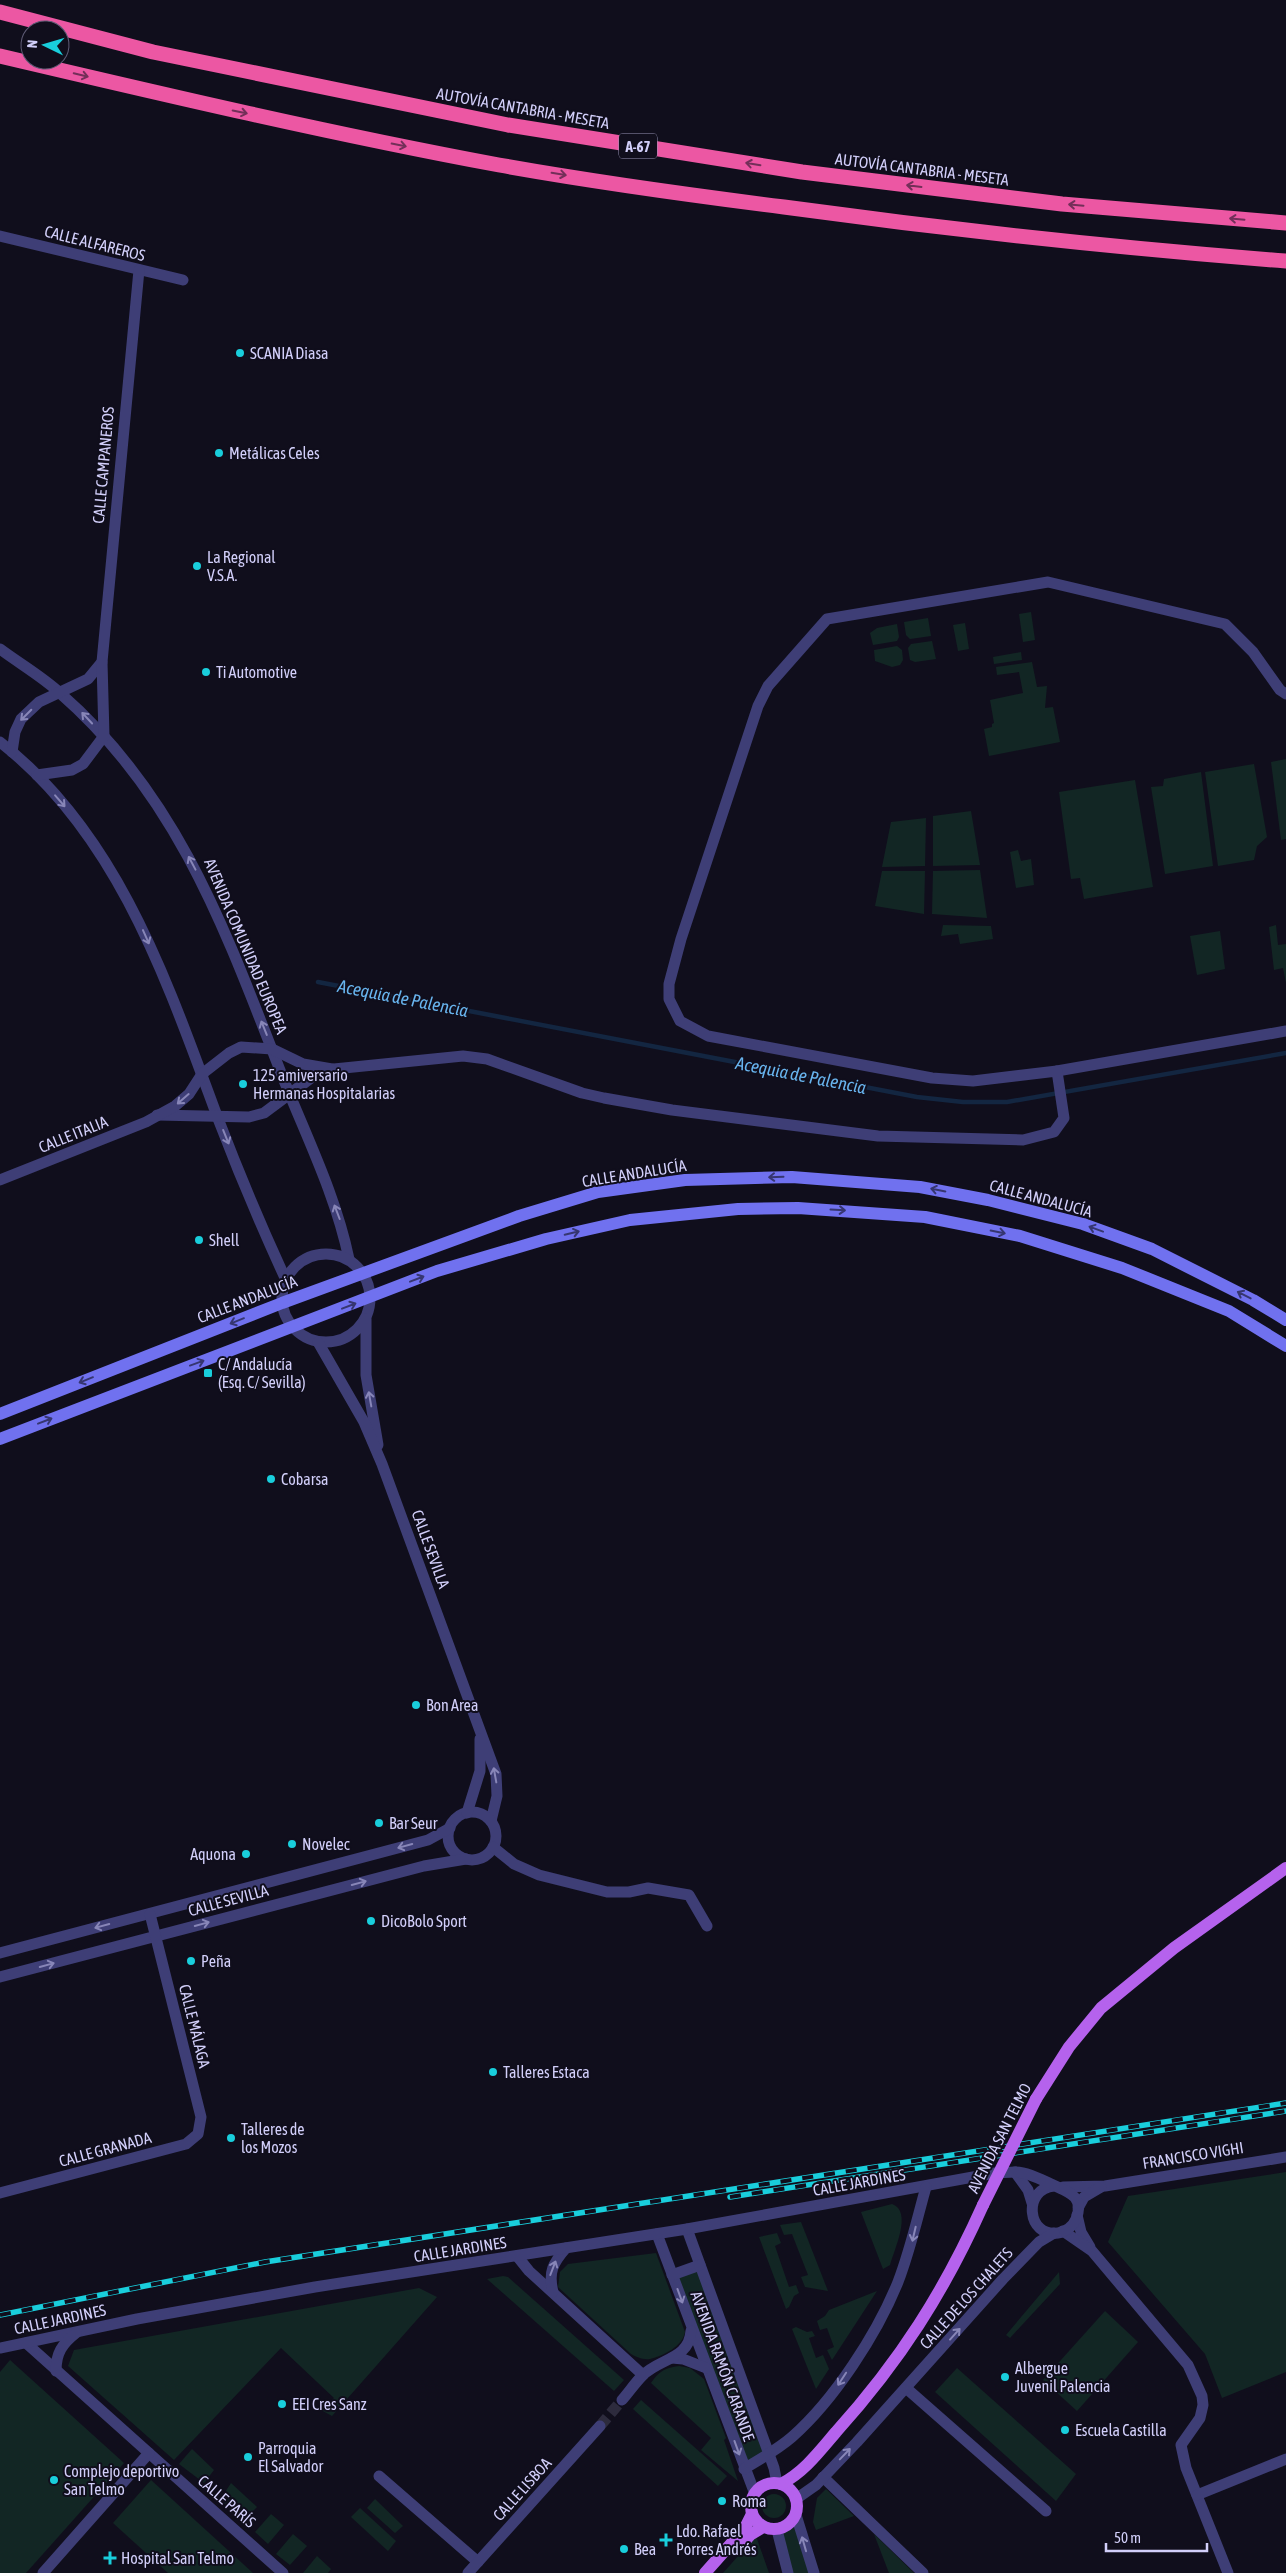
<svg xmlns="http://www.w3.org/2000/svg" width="1286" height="2573" font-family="'Asap Condensed',sans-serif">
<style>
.green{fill:#122624}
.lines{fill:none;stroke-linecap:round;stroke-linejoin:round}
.stream{stroke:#132641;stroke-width:4.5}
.street-tunnel{stroke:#2d2b3d;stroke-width:11;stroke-dasharray:11 5.5;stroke-linecap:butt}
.street{stroke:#3e3e76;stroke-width:11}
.secondary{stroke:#7071ef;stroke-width:12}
.primary{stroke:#b562ed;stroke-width:12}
.highway{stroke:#ec57a3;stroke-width:15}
.rail-casing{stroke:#19cedc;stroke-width:5.5}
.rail{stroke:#100e1c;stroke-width:4;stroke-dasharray:11;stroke-linecap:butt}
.primary-bridge{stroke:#b562ed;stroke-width:12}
.oneway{stroke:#732f59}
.oneway2{stroke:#8886b8}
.oneway3{stroke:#363670}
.poi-dot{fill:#19cedc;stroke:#100e1c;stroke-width:2}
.labels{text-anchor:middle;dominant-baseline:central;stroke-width:4;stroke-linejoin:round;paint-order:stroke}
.shield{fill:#100e1c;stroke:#9895b7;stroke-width:1}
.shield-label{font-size:15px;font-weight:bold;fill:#d2cffa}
.street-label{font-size:16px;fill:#d2cffa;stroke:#100e1c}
.poi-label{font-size:16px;fill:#d2cffa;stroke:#100e1c;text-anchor:start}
.water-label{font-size:18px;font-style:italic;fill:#68b4ee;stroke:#100e1c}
</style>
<rect width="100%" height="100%" fill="#100e1c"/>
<g class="green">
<path d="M1031 612 1035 640 1023 642 1019 614Z"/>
<path d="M928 618 931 636 910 639 906 635 904 622Z"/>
<path d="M965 623 969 649 958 651 953 625Z"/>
<path d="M897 624 899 637 897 641 873 645 870 633 877 628Z"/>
<path d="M932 641 936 659 915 662 910 660 908 648 911 644Z"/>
<path d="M897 646 902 650 903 660 900 665 892 667 875 661 874 650Z"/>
<path d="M1021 652 1022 660 994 664 993 657Z"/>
<path d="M1032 662 1037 687 1047 686 1045 708 1053 707 1060 742 989 756 984 729 992 727V724L994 723 990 700 1023 693 1019 672 997 675 996 667Z"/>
<path d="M1286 759V839L1281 840 1271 762Z"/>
<path d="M1254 764 1267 837 1257 846 1254 860 1218 866 1205 772Z"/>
<path d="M1201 772 1213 866 1165 874 1151 787 1163 786 1164 779Z"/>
<path d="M1135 780 1153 887 1084 899 1080 878 1071 879 1059 792Z"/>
<path d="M971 811 980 865 933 866V816Z"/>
<path d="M926 818 925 866 882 867 891 822Z"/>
<path d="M1018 850 1021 861 1031 859 1034 885 1016 888 1010 852Z"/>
<path d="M980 870 987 918 932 914 933 871Z"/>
<path d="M882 871H925L924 914 875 906Z"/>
<path d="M943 925 991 926 993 939 960 944 958 934 941 936Z"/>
<path d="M1276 925 1278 945 1286 944V983L1283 968 1274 970 1269 927Z"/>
<path d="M1220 931 1225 969 1197 975 1190 936Z"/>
<path d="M1286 2172V2372L1222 2398 1205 2354 1108 2242 1128 2196Z"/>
<path d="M892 2204C913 2211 894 2250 890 2265L883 2269 861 2212Z"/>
<path d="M801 2222 828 2291 805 2287 801 2277 808 2275 792 2234 784 2235 780 2225Z"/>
<path d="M777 2233 781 2243 775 2246 789 2287 796 2285 799 2293 794 2296 789 2307 786 2309 759 2237Z"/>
<path d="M656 2253 685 2332C683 2346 663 2356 650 2359 643 2360 636 2357 631 2354L558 2287 560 2272 568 2264Z"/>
<path d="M700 2265 769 2454 744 2469 672 2275Z"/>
<path d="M1059 2272 1060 2284 1010 2338 1006 2335Z"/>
<path d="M503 2276 508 2277 624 2380 614 2391 487 2279Z"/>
<path d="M419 2288 437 2297 332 2416 321 2410 334 2398 281 2348 174 2460 68 2366 74 2350Z"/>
<path d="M877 2291 832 2360 827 2350 834 2347 827 2328 820 2330 817 2321 825 2316 829 2310Z"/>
<path d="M1105 2311 1138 2342 1077 2411 1043 2380Z"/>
<path d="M796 2327 807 2332 812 2331 815 2336 809 2338 816 2358 823 2355 829 2369 816 2389 792 2329Z"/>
<path d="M10 2360 124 2463 26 2573H0V2372Z"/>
<path d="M679 2366 690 2368 704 2379 726 2438 724 2440 738 2481 701 2450 711 2438 651 2383C659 2371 665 2368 679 2366Z"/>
<path d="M957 2368 1076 2474 1056 2501 935 2392Z"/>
<path d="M641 2400 727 2476 718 2486 633 2409Z"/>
<path d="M192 2449 214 2470 204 2483 179 2464Z"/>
<path d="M151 2480 253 2573H168L113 2523Z"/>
<path d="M231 2483 257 2507 243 2521 220 2500Z"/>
<path d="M826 2489 854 2516 816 2530 813 2522 817 2498Z"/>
<circle cx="774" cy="2506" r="12"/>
<path d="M375 2499 403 2526 395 2533 367 2508Z"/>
<path d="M360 2508 396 2541 388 2551 351 2517Z"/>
<path d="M271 2514 284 2525 268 2544 255 2532Z"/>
<path d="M796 2515 814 2573H788L777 2530 788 2525Z"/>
<path d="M293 2534 307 2546 290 2565 276 2554Z"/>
<path d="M874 2534 914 2573H889Z"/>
<path d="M756 2536 769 2573H723Z"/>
<path d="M317 2556 331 2569 328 2573H303Z"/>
</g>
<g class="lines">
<path class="stream" d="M318 982 917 1097 963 1102H1007L1286 1053"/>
<path class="street-tunnel" d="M600 2426 622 2400"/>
<g class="street">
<path d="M0 236 183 280"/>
<path d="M0 649C20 664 43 677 61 694 180 798 227 935 283 1078 307 1138 336 1196 349 1259"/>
<path d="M0 742C118 834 167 981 217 1116 238 1171 261 1226 286 1280"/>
<path d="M12 752 15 732 21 719 39 702 88 679 102 662"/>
<path d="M37 775 72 770 83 764 104 736 102 662 139 270"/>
<path d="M1057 1071 1286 1031"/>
<path d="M157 1115 249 1117 264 1113 315 1075 334 1069 463 1056 487 1059 582 1093 604 1098 672 1110 878 1136 1023 1140 1054 1132 1064 1118 1057 1071 973 1081 932 1078 708 1036 680 1021 669 999V984L681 939 758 706 768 686 827 619 1048 582 1225 624 1253 652 1280 690 1286 694"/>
<path d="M0 1180 146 1122 175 1106 189 1094 202 1074 229 1053 241 1047 272 1049 303 1064 332 1069"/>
<circle cx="326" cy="1298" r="44"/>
<path d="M366 1319V1375L378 1445"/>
<path d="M318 1342 364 1422 382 1464 496 1774 497 1796 491 1821"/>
<circle cx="472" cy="1836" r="24"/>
<path d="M467 1813 480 1771V1739"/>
<path d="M493 1847 514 1864 539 1875 607 1892H629L648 1888 689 1895 707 1926"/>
<path d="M0 1953 428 1840 450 1828"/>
<path d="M0 1977 424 1866 466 1859"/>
<path d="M1015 2172 1028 2190 1032 2203"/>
<path d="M1063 2187 1105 2186 1286 2157"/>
<path d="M0 2193 186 2144 198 2134 201 2117 150 1914"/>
<path d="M1078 2208 1084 2197 1101 2187"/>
<path d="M1077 2215 1081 2232 1090 2247"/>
<path d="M687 2229 774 2468 777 2483"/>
<path d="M1063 2231 1092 2251 1188 2365 1202 2396 1203 2405 1200 2418 1181 2445 1186 2468 1228 2573"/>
<path d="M657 2234 755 2494"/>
<path d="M517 2256 529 2271 643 2375"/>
<path d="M672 2275 700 2265"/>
<path d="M553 2292C548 2272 553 2263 566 2248"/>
<path d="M26 2343 283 2573"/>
<path d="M0 2348 137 2319 315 2287 687 2229 995 2173C1001 2173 1008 2172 1015 2172 1027 2172 1040 2179 1051 2184 1065 2191 1086 2195 1076 2219 1073 2226 1066 2232 1058 2233 1027 2238 1022 2189 1054 2186"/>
<path d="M672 2358 683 2359 706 2368"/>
<path d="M56 2371C56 2353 62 2344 76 2333"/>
<path d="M906 2388 1046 2511"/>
<path d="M622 2400C629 2392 635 2383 642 2376 659 2358 689 2360 691 2331"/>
<path d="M744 2469C760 2459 777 2450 792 2437 834 2400 877 2334 898 2282 910 2251 917 2219 926 2187"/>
<path d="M379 2476 478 2562"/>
<path d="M823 2477 923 2573"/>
<path d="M1197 2495 1286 2459"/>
<path d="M796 2499 816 2485 857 2442 1003 2279 1039 2242 1054 2233"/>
<path d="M796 2515 814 2573"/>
<path d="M777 2530 788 2573"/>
<path d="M43 2573 149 2453"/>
<path d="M468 2573 600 2426"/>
</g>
<g class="secondary">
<path d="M0 1414 282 1303 519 1216 598 1192 685 1180 792 1177 920 1187 988 1200 1083 1224 1152 1249 1253 1300 1286 1320"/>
<path d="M0 1439 437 1271 546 1239 630 1220 738 1209 798 1208 925 1217 1020 1236 1122 1268 1229 1311 1286 1346"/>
</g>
<g class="primary">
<path d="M1036 2099 1069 2047 1101 2008 1174 1948 1286 1868"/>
<circle cx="774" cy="2506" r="23"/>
<path d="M781 2484C804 2472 819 2452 836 2432 900 2361 944 2292 983 2205"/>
<path d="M739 2548 750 2535 763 2527"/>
<path d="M705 2573 745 2528 752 2514"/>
</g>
<g class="highway">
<path d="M0 12 153 52 508 125 802 172 1062 204 1286 223"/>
<path d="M0 56C166 95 332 134 499 165 594 182 689 195 784 207 951 230 1118 248 1286 261"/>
</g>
<defs>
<g id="rail">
<path d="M730 2197 1286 2111"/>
<path d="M0 2315 265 2262 1286 2103"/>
</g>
</defs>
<use href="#rail" class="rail-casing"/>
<use href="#rail" class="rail"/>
<path class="primary-bridge" d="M983 2205 1036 2099"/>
</g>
<defs><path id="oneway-shaft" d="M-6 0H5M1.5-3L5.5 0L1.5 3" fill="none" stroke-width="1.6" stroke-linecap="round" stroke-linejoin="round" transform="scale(1.25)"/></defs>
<g class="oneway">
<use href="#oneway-shaft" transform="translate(81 75) rotate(14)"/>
<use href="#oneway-shaft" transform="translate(240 112) rotate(12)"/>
<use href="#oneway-shaft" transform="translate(399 145) rotate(11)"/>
<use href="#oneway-shaft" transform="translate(753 164) rotate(-171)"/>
<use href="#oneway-shaft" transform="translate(559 174) rotate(9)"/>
<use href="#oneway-shaft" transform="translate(914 186) rotate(-173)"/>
<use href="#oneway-shaft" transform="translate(1076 205) rotate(-175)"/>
<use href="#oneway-shaft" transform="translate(1237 219) rotate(-175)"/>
</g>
<g class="oneway2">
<use href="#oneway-shaft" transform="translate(26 715) rotate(135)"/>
<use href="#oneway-shaft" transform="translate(87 718) rotate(-133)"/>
<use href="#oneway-shaft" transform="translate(60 801) rotate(49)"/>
<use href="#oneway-shaft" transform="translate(192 863) rotate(-118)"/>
<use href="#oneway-shaft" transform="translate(146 937) rotate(66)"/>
<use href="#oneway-shaft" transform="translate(264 1028) rotate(-112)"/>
<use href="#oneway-shaft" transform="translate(183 1099) rotate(139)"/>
<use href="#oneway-shaft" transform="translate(226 1137) rotate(68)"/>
<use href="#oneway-shaft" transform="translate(337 1212) rotate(-111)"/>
<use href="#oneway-shaft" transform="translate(370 1399) rotate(-100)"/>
<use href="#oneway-shaft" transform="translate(495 1775) rotate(-100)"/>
<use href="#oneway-shaft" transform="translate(405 1846) rotate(165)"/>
<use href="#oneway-shaft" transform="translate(359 1883) rotate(-15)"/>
<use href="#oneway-shaft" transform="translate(202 1924) rotate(-15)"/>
<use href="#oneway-shaft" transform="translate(102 1926) rotate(165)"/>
<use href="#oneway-shaft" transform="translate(47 1965) rotate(-15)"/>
<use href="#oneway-shaft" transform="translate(914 2234) rotate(103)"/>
<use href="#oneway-shaft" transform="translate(553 2268) rotate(-69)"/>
<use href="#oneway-shaft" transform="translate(680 2296) rotate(70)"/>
<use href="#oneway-shaft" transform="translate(955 2334) rotate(-48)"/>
<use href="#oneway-shaft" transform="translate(842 2379) rotate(123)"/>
<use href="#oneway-shaft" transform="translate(737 2448) rotate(70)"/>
<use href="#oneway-shaft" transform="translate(845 2454) rotate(-46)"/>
<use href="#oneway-shaft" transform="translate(804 2544) rotate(-106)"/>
</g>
<g class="oneway3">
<use href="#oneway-shaft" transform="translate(776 1177) rotate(178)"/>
<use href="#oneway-shaft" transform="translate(938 1190) rotate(-169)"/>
<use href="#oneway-shaft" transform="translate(838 1210) rotate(3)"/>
<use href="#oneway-shaft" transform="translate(1096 1229) rotate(-160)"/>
<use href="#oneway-shaft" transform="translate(998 1232) rotate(11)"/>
<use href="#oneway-shaft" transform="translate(572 1233) rotate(-13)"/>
<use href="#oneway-shaft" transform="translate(417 1279) rotate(-21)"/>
<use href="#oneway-shaft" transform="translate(1244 1295) rotate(-153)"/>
<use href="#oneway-shaft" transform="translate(349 1306) rotate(-21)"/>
<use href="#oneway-shaft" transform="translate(237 1321) rotate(158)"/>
<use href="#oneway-shaft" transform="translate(197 1363) rotate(-20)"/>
<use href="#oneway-shaft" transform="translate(86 1380) rotate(158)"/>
<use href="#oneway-shaft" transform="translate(45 1421) rotate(-21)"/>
</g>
<g class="poi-dot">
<circle cx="240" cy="353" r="5"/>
<circle cx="219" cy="453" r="5"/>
<circle cx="197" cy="566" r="5"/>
<circle cx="206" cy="672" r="5"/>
<circle cx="243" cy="1084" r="5"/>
<circle cx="199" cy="1240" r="5"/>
<rect x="203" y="1368" width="10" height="10" rx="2.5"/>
<circle cx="271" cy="1479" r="5"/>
<circle cx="416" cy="1705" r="5"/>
<circle cx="379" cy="1823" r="5"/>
<circle cx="292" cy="1844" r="5"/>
<circle cx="246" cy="1854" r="5"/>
<circle cx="371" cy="1921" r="5"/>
<circle cx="191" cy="1961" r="5"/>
<circle cx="493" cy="2072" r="5"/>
<circle cx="231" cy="2138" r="5"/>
<circle cx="1005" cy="2377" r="5"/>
<circle cx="282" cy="2404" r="5"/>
<circle cx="1065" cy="2430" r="5"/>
<circle cx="248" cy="2457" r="5"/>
<circle cx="54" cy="2480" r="5"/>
<circle cx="722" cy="2501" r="5"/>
<path d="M663.5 2532.5h5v5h5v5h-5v5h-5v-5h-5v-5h5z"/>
<circle cx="624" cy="2549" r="5"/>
<path d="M107.5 2550.5h5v5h5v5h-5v5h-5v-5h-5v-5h5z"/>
</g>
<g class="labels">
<rect class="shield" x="619" y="133.5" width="38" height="25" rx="4"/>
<g class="shield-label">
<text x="638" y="146">A-67</text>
</g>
<g class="street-label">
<text transform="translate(523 108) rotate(10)">AUTOVÍA CANTABRIA - MESETA</text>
<text transform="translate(922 169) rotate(7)">AUTOVÍA CANTABRIA - MESETA</text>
<text transform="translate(95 243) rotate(14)">CALLE ALFAREROS</text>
<text transform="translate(103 465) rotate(-85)">CALLE CAMPANEROS</text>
<text transform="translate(246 946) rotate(67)">AVENIDA COMUNIDAD EUROPEA</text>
<text transform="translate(73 1134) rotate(-22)">CALLE ITALIA</text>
<text transform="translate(634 1173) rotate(-9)">CALLE ANDALUCÍA</text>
<text transform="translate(1041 1198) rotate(15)">CALLE ANDALUCÍA</text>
<text transform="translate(247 1299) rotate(-21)">CALLE ANDALUCÍA</text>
<text transform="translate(431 1549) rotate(70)">CALLE SEVILLA</text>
<text transform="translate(228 1900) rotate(-15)">CALLE SEVILLA</text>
<text transform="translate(195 2026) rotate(76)">CALLE MÁLAGA</text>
<text transform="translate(999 2138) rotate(-63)">AVENIDA SAN TELMO</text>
<text transform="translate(105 2149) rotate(-15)">CALLE GRANADA</text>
<text transform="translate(1193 2155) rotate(-9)">FRANCISCO VIGHI</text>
<text transform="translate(859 2182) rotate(-10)">CALLE JARDINES</text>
<text transform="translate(460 2249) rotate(-9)">CALLE JARDINES</text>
<text transform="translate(966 2298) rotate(-48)">CALLE DE LOS CHALETS</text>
<text transform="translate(60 2319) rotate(-12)">CALLE JARDINES</text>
<text transform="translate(723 2366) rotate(70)">AVENIDA RAMÓN CARANDE</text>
<text transform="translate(522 2489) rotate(-48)">CALLE LISBOA</text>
<text transform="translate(227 2501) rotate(41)">CALLE PARÍS</text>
</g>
<g class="poi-label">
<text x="250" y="353">SCANIA Diasa</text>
<text x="229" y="453">Metálicas Celes</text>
<text x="207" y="557">La Regional<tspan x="207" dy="18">V.S.A.</tspan></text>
<text x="216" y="672">Ti Automotive</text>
<text x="253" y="1075">125 amiversario<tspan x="253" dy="18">Hermanas Hospitalarias</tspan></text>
<text x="209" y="1240">Shell</text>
<text x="218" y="1364">C/ Andalucía<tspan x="218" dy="18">(Esq. C/ Sevilla)</tspan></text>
<text x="281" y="1479">Cobarsa</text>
<text x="426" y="1705">Bon Area</text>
<text x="389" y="1823">Bar Seur</text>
<text x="302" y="1844">Novelec</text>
<text x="236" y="1854" text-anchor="end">Aquona</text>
<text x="381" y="1921">DicoBolo Sport</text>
<text x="201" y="1961">Peña</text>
<text x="503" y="2072">Talleres Estaca</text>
<text x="241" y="2129">Talleres de<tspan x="241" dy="18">los Mozos</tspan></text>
<text x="1015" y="2368">Albergue<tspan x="1015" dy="18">Juvenil Palencia</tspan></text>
<text x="292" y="2404">EEI Cres Sanz</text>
<text x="1075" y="2430">Escuela Castilla</text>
<text x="258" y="2448">Parroquia<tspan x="258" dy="18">El Salvador</tspan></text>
<text x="64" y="2471">Complejo deportivo<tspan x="64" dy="18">San Telmo</tspan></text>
<text x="732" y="2501">Roma</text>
<text x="676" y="2531">Ldo. Rafael<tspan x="676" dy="18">Porres Andrés</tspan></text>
<text x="634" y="2549">Bea</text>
<text x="121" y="2558">Hospital San Telmo</text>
</g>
<g class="water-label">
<text transform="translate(403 998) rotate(11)">Acequia de Palencia</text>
<text transform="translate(801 1075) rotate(11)">Acequia de Palencia</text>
</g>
</g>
<g transform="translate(45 45) rotate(275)"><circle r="24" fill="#100e1c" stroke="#5e5b75"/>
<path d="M0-4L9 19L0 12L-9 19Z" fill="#19cedc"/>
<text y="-8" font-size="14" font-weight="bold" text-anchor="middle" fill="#d2cffa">N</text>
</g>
<path d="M1106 2543v8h101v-8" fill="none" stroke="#d2cffa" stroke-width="2.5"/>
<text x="1114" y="2543" font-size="15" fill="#d2cffa" stroke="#100e1c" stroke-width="4" paint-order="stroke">50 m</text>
</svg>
